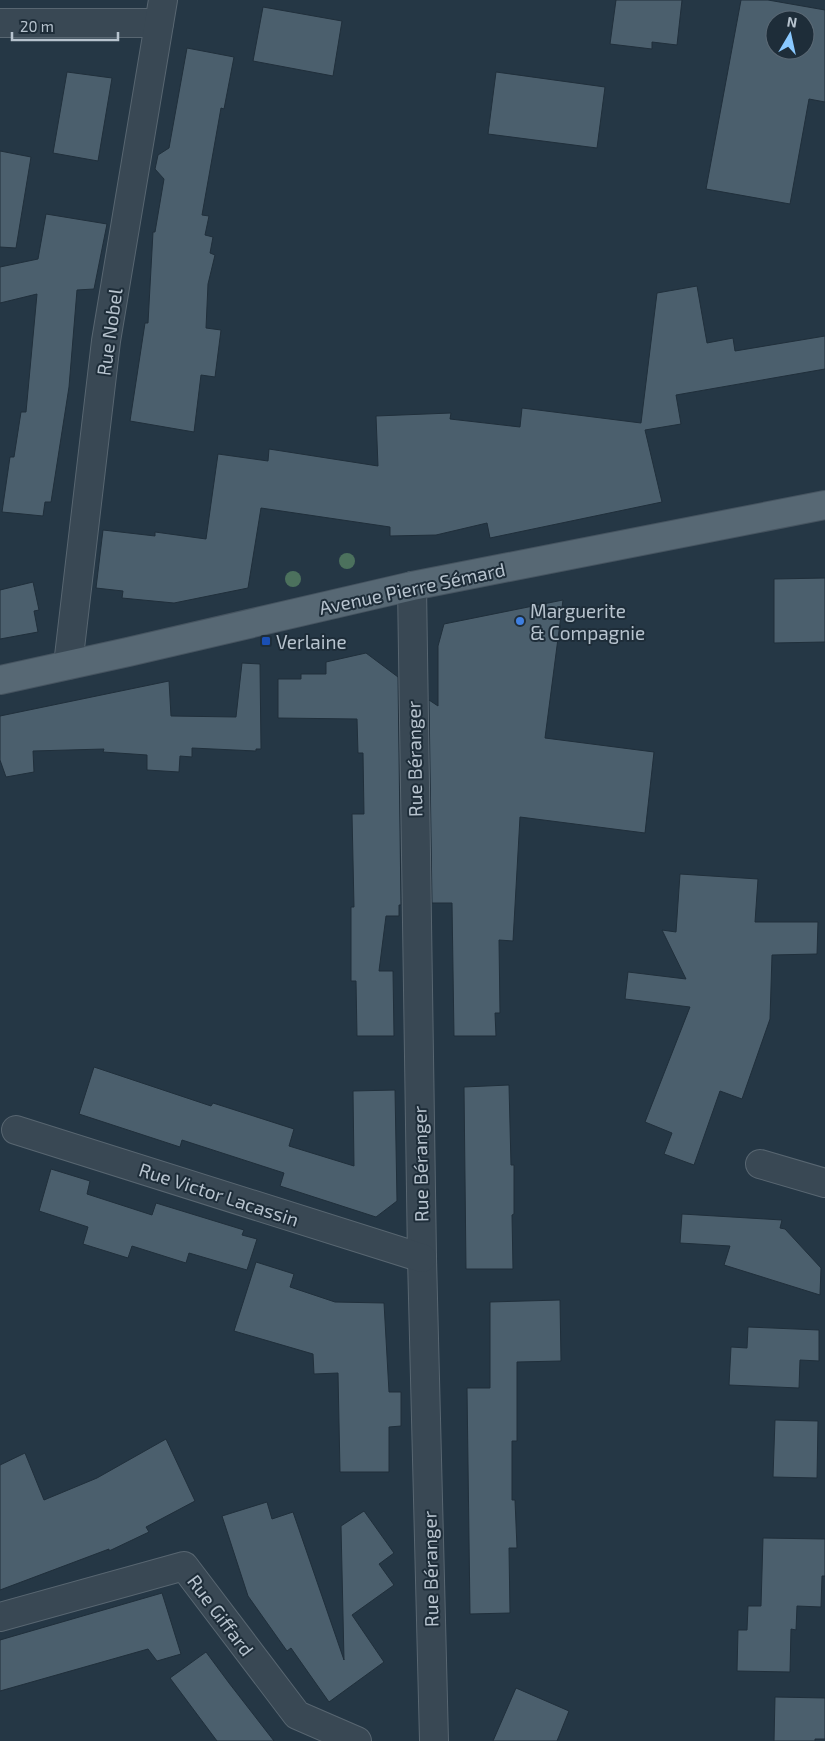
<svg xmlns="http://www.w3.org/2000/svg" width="825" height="1741" font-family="'Exo 2',sans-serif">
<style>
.building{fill:#4b5f6d;stroke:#202f3b;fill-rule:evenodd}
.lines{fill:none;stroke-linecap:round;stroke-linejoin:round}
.minor-casing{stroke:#586671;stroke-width:30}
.primary-casing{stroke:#465460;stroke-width:30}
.minor{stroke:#394854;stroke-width:28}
.primary{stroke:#576874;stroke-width:28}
.tree{fill:#4c715d}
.shop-dot{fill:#3f7fe0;stroke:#1e2d39;stroke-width:2}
.transit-dot{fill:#1a4fb4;stroke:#1e2d39;stroke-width:2}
.labels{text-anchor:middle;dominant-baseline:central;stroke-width:4;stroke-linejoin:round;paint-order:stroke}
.street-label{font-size:19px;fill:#b7c3ce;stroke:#1e2d39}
.poi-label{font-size:19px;fill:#b7c3ce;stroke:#1e2d39;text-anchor:start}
</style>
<rect width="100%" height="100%" fill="#253745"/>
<g class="building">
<path d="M616 0H682L677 45 652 42V49L610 44Z"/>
<path d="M741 0H768L825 10V102L809 99 790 204 706 189ZM775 20H805V50H775Z"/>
<path d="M263 7 342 21 333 76 253 61Z"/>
<path d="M187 48 234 57 224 109 221 108 202 215 209 216 205 235 213 237 210 253 215 255 208 284 206 328 221 330 215 377 201 375 194 432 130 421 145 323H148L153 232H155L164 179 155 169 158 155 169 148Z"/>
<path d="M67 72 112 78 98 161 53 153Z"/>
<path d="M496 72 605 87 597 148 488 134Z"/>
<path d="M0 151 31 157 16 248 0 247Z"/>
<path d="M46 214 107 224 94 289 77 290 69 387 51 502H45L43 516 2 512 10 457H14L21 412H26L37 294 0 303V267L38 259Z"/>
<path d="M697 286 707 343 733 338 735 351 825 336V369L676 395 681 424 645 430 662 502 490 538 487 523 436 535 390 536V527L261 508 248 588 174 603 122 598 123 591 96 588 103 530 155 536V532L206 539 218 454 268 461 269 449 378 466 376 416 451 413 450 419 520 427 522 408 641 423 657 293Z"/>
<path d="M825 578V642L774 643V579Z"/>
<path d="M33 582 39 610 34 611 38 632 0 639V590Z"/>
<path d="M563 600 545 738 654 752 645 833 520 817 513 941 499 940 500 1013H495L496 1036H454L452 903H432L429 700 438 706V646L444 624Z"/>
<path d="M366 653 398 677 401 905H399V916H386L379 971H393L394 1036H357L356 981H351V907H354L352 814H364L363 753H358L357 719 278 718V679H301V674H326V662Z"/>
<path d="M242 663 260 664 261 749H256V751L192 748V757L180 756 179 772 147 770V755L103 752 104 749 33 751 34 772 6 777 0 760V716L169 681 171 716 236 717Z"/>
<path d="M680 874 758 879 755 922H818L817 954 772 955 770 1019 742 1099 720 1091 694 1165 664 1154 672 1133 645 1122 690 1007 625 999 628 972 686 979 662 930 676 932Z"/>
<path d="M94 1067 211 1106 213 1103 294 1129 289 1146 354 1166 353 1091 395 1090 397 1201 376 1217 280 1186 284 1173 182 1140 180 1147 79 1114Z"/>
<path d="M509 1085 511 1165H514V1214L512 1215 513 1269H466L464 1087Z"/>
<path d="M51 1169 90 1181 87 1194 152 1215 156 1203 244 1230 242 1235 257 1239 247 1270 189 1253 186 1263 132 1246 128 1258 83 1244 88 1227 39 1211Z"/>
<path d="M682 1214 782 1220 780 1228 785 1229 821 1268 820 1295 724 1265 730 1246 680 1243Z"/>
<path d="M256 1262 294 1274 290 1287 335 1302 384 1303 389 1392H401V1426L389 1427V1472H340L338 1373 314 1374 313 1354 234 1331Z"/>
<path d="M560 1300 561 1361 517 1362V1441H512V1500H515L517 1548H509L510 1613 470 1614 467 1388H490V1302Z"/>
<path d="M748 1327 819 1330V1361L800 1360 799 1388 729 1385 731 1347 747 1348Z"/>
<path d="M775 1420 818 1421 817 1478 773 1477Z"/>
<path d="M166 1439 195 1501 146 1527 149 1532 109 1551V1549L0 1590V1465L25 1453 44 1500 97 1478Z"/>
<path d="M267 1502 272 1519 293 1512 344 1660 341 1526 364 1511 394 1553 379 1564 394 1585 352 1615 384 1662 329 1702 291 1648 287 1651 248 1596 222 1516Z"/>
<path d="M763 1538 825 1539V1576H822L821 1607 797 1606 796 1630 791 1629 790 1672 737 1671 738 1630H747L748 1606H761Z"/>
<path d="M162 1593 181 1654 157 1661 148 1649 0 1691V1640Z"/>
<path d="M206 1652 229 1683 274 1741H217L170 1678Z"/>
<path d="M516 1688 569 1711 557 1741H493Z"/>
<path d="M775 1697 825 1698V1739H815V1741H774Z"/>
</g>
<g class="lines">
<defs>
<g id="minor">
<path d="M0 23H159"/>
<path d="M412 586 422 1258 434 1741"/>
<path d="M68 665 106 341 163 0"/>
<path d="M16 1130 422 1258"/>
<path d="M760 1164 825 1183"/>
<path d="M0 1617 184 1566 297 1715 357 1741"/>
</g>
<path id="primary" d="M0 680 128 652 412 586 825 505"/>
</defs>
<use href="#minor" class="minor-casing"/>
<use href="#primary" class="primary-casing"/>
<use href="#minor" class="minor"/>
<use href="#primary" class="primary"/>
</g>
<g class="tree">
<circle cx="347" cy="561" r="8"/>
<circle cx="293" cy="579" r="8"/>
</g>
<circle class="shop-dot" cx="520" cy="621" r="5"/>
<rect class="transit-dot" x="261" y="636" width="10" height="10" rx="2.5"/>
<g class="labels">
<g class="street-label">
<text transform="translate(109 332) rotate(-82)">Rue Nobel</text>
<text transform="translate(412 588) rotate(-12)">Avenue Pierre Sémard</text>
<text transform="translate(414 759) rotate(-91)">Rue Béranger</text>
<text transform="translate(420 1164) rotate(-91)">Rue Béranger</text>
<text transform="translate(219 1194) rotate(18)">Rue Victor Lacassin</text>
<text transform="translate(430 1569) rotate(-91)">Rue Béranger</text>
<text transform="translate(221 1615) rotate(53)">Rue Giffard</text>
</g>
<g class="poi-label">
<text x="530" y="610">Marguerite<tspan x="530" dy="22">&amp; Compagnie</tspan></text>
<text x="276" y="641">Verlaine</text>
</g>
</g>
<g transform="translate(790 35) rotate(9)"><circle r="24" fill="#1e2d39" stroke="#5b6975"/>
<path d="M0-4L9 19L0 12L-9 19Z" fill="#8ac9ff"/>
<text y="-8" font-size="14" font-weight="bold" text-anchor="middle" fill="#b7c3ce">N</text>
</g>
<path d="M12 32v8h106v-8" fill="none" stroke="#b7c3ce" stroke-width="2.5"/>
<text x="20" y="32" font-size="15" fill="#b7c3ce" stroke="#1e2d39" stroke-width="4" paint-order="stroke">20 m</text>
</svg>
